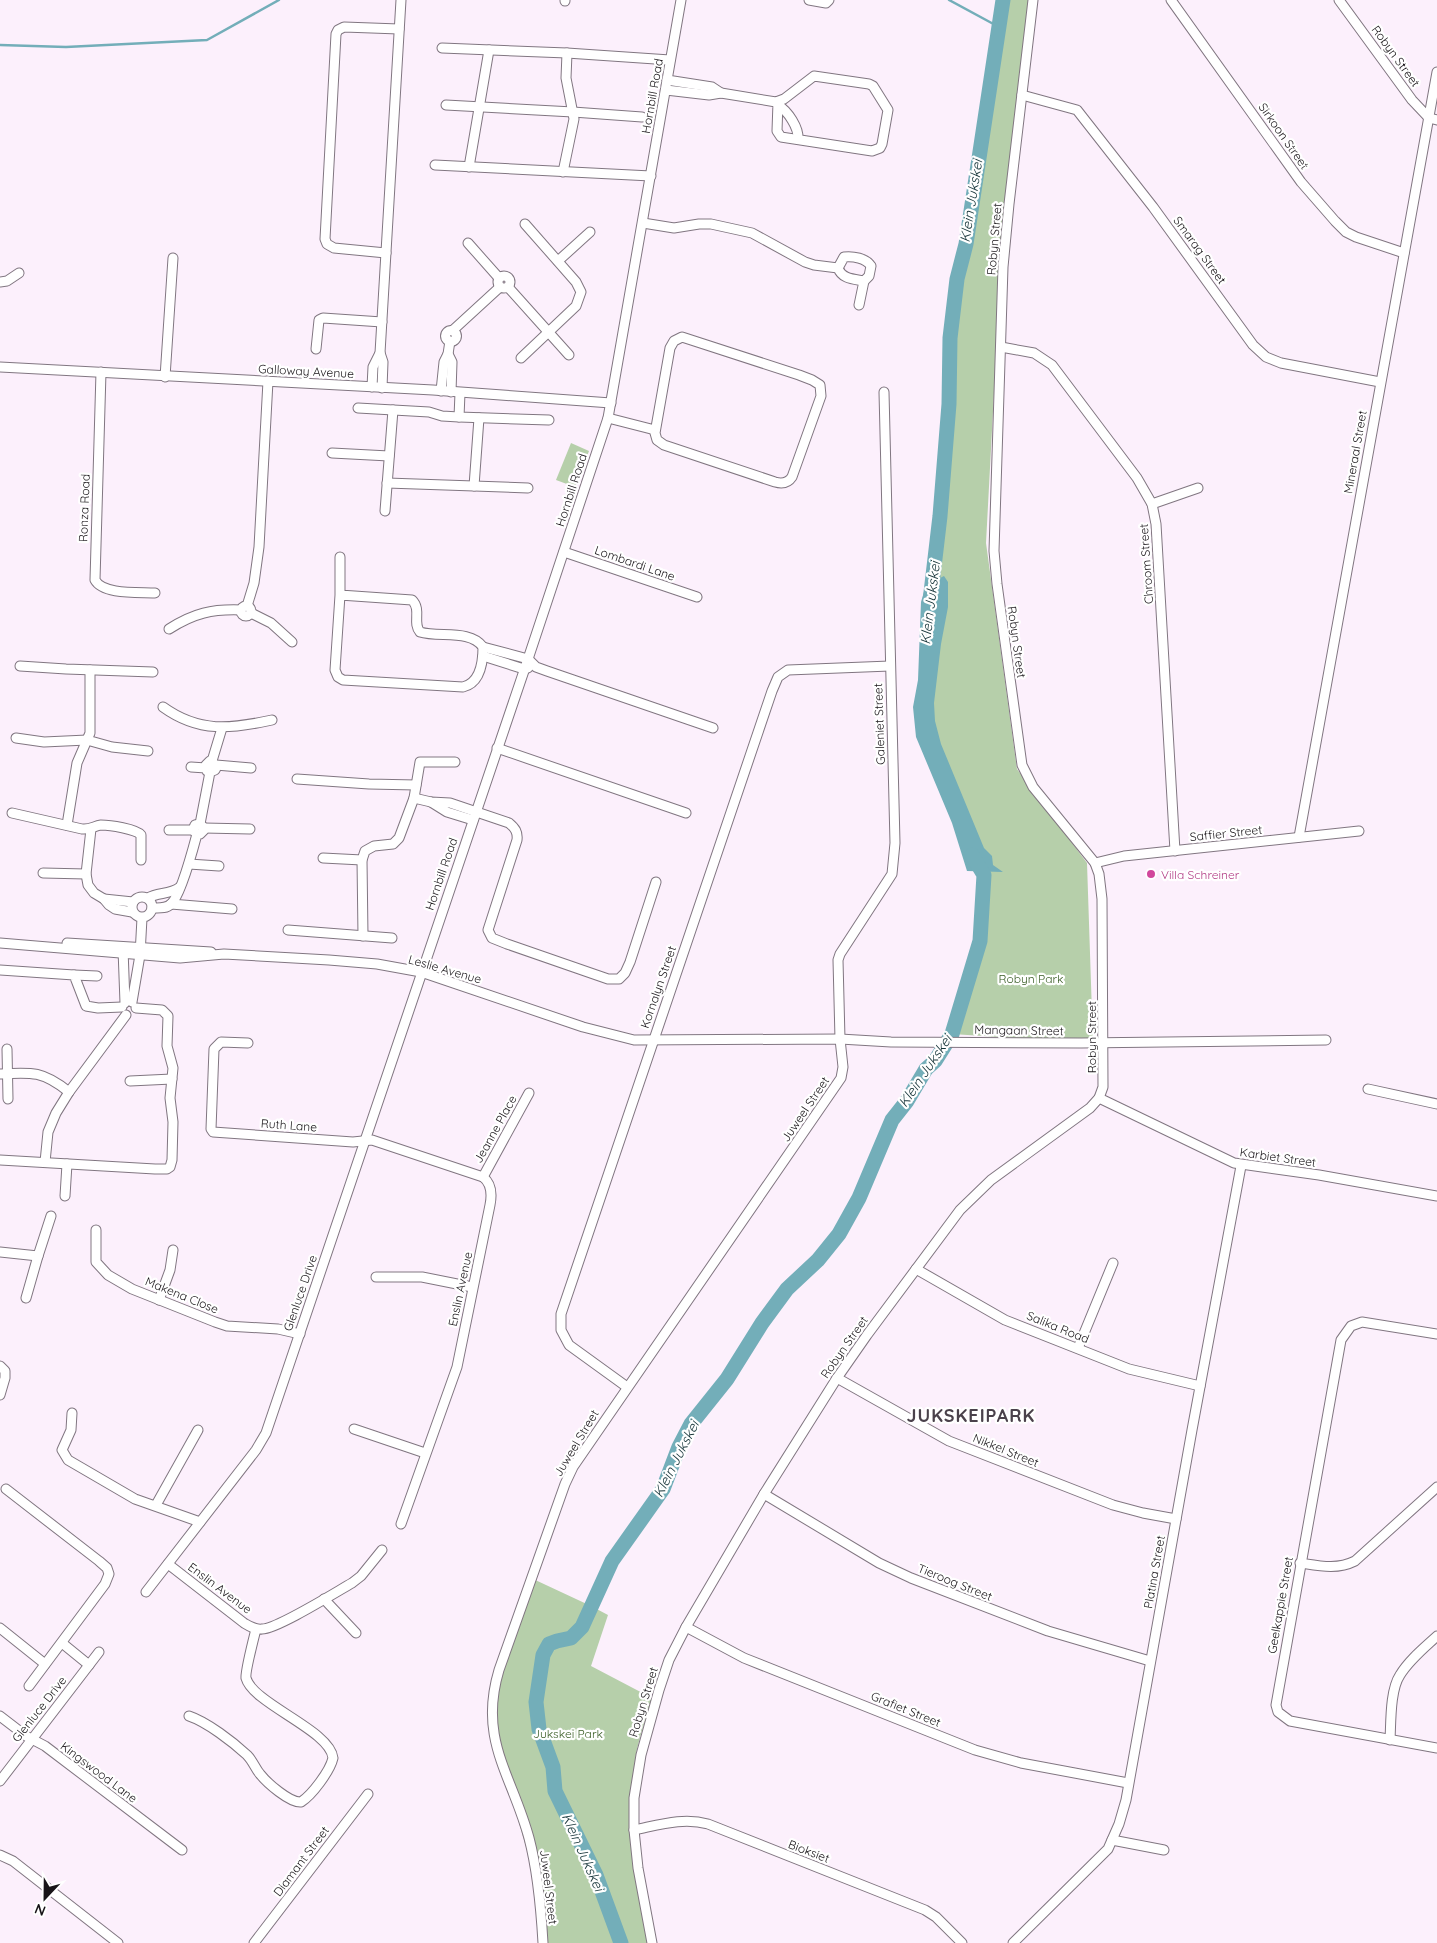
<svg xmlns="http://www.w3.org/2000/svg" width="1437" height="1943" font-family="Quicksand,sans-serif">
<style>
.green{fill:#b6cfaa}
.water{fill:#73aeb9}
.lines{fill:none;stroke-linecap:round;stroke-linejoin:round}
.stream{stroke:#73aeb9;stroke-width:2.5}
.river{stroke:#73aeb9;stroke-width:15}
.street-casing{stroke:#817681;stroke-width:11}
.street{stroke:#fff;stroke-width:9}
.hotel-dot{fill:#d1479c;stroke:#fff;stroke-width:2}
.labels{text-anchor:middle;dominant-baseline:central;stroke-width:4.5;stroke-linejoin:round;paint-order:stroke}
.street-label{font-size:12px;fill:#181418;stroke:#fff}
.hotel-label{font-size:12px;fill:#b23c85;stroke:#fff;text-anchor:start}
.park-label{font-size:12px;fill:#385c24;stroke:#fff}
.water-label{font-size:14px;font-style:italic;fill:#153338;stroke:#fff}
.district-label{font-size:18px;font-weight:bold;letter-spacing:1px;fill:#4a414b;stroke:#fff}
</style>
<rect width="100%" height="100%" fill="#fcf0fc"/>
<g class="green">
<path d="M1003 0H1032L997 336 986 543 1017 769 1087 863 1093 1043 952 1034 980 941 984 875 970 851 926 711 932 591 949 404 950 338 957 279 966 244Z"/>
<path d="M571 443 589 451 575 487 556 480Z"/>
<path d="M531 1578 591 1606 608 1615 591 1666 652 1698C647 1715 641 1732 637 1749 626 1804 635 1889 648 1943H541L538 1888 500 1758 493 1690Z"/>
</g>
<path class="water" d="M944 576 948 582V607L941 644 934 703 935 721 941 744 984 848 992 856 993 865 1003 872 967 871 952 823 916 737 913 707 918 680 921 602 926 585Z"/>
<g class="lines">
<g class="stream">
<path d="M949 0 999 27"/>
<path d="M0 45 66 47 207 40 279 0"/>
</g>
<g class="river">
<path d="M930 601 940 516 949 404 950 338 957 279 966 244 1003 0"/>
<path d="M621 1943 596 1875 555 1791 553 1767 539 1729 536 1702 543 1655 549 1644 557 1641 571 1638 582 1627 612 1561 663 1489 679 1447 691 1424 727 1379 762 1323 787 1289 818 1260 839 1234 859 1198 892 1120 907 1101 926 1069 935 1061 952 1034 980 941 984 875 972 855"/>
</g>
<defs>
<g id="street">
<path d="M809 0 826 3 829 0"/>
<path d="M1171 0 1301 182 1335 221 1346 232 1356 237 1404 253"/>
<path d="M1339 0 1412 100 1429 118 1437 120"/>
<path d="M565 1V0"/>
<path d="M442 48 567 53 670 60"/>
<path d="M667 80 712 87 721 93"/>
<path d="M666 90 709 95 721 93 776 102 784 99 814 76 869 84 873 86 888 110 882 144 880 148 872 151 781 137 777 131 778 102"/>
<path d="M1022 95 1077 110 1153 207 1253 345 1266 357 1281 363 1380 382"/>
<path d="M446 105 573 112 642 117"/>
<path d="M778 105C788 111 799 128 798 139"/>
<path d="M435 165 651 176"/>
<path d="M469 167 489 50"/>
<path d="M563 172 574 119 566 78 567 53"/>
<path d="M643 223 674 228 699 224H711L752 233 805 262 814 265 838 268C842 279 853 279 864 281L859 305"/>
<path d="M468 243 499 278"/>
<path d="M386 253 334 248 327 244 325 239 336 34 338 30 344 27 399 29"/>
<path d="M558 261 590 232"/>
<path d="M838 268 844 257C853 256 866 258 871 266L869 276 864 281"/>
<circle cx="504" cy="282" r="6"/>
<path d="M0 282 7 281 19 273"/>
<path d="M508 287 569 355"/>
<circle cx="451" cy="336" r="5.5"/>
<path d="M452 331 500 287"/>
<path d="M682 337 799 375 812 380 820 385 821 396 792 477C788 483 782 484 775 482L664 445 657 440 655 433 670 348 674 341Z"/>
<path d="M1001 347 1034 353 1052 365 1137 478 1152 504 1156 524 1175 851"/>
<path d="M316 349 319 320 323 318 382 322"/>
<path d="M380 353 383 362 382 388"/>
<path d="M448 354 452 362 451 392"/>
<path d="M521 358 576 306 581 292 576 282 525 224"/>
<path d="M0 367 433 390 611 403"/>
<path d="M101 372 95 580C103 595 139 592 155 593"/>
<path d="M165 377 173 258"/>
<path d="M372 387 373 367 380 353 401 0"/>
<path d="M441 391 444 362 448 354 450 341"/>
<path d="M358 408 429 412 442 416 459 417 549 420"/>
<path d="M459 417 460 393"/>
<path d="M608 418 655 430"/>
<path d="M332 453 389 456"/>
<path d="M387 483 528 488"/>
<path d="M474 486 479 418"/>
<path d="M1152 504 1198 488"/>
<path d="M385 511 393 410"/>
<path d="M564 552 697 597"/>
<path d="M340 595 412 600C422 610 412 623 420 632 439 638 470 629 483 647 483 662 480 683 463 687L343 680 338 677 335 670 340 595V557"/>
<circle cx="246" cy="611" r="5"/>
<path d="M247 606 254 583 259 547 268 381"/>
<path d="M251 613 271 623 292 642"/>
<path d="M169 629C194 613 212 609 241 610"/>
<path d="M483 647 528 659 536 667 547 671 713 728"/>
<path d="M483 656 524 669 528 668"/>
<path d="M20 666 66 669 153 672"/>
<path d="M163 707C199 733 231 729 272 720"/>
<path d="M16 738 44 742 87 740 112 747 148 751"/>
<path d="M497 748 686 813"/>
<path d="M212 761 222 728"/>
<path d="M216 765 251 768"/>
<path d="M191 767 206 768"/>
<path d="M297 779 369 784 416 785"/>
<path d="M414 798 431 802 450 803 509 823C515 828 518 832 517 840L488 930 492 938 507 944 608 979H619L625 973 630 962 656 882"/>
<path d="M431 802 447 812 473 820"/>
<path d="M12 813 82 829C90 830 94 826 101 825 110 825 136 829 141 835V860"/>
<path d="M200 824 210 772 207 771 206 765 210 761H212L216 768 215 770 210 772"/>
<path d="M67 825 77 763 90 733V670"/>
<path d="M204 828 250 829"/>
<path d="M91 829 86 874 88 885 94 893 104 899 109 905 115 909 132 912"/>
<path d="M169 830H193"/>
<path d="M1299 837 1437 72"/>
<path d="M323 858 362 860"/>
<path d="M1095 863 1124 856 1359 831"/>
<path d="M189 864 219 866"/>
<path d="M43 873 86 874"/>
<circle cx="142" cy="907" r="10"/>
<path d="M148 898C158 892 170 895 180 887"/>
<path d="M104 899 133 902"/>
<path d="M171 904 232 909"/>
<path d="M152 908C159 908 166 909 171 904 181 895 193 849 197 834H200L204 830V828L200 824 195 825 193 830 197 834"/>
<path d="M288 930 392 938"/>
<path d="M363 936 362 860 365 851 374 846 393 844 399 838 414 798 420 762H455"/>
<path d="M0 943 180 958 224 954 329 960 377 964 421 972 583 1027 634 1040 840 1039 891 1042 1081 1043 1326 1040"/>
<path d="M67 943 211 952"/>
<path d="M123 949 125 1003"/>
<path d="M0 970 74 975 86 1006 98 1008 122 1007"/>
<path d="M74 975 97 976"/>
<path d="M132 1002 140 955 142 918"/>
<path d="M248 1043 221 1042 214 1049 211 1129 213 1132 353 1142 372 1140 483 1177C492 1184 492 1195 490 1205L457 1367 401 1524"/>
<path d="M7 1049 8 1099"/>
<path d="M0 1074C32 1072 43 1071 69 1092"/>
<path d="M130 1081 172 1079"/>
<path d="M1368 1089 1437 1104"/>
<path d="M1099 1098 1234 1163 1319 1175 1437 1196"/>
<path d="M0 1160 155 1169H167L170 1167 172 1160 173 1122 170 1098 173 1068 167 1046 168 1016 162 1010 136 1008"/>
<path d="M45 1162 48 1132 56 1113 69 1092 126 1015"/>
<path d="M483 1177 529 1093"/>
<path d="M65 1196 67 1164"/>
<path d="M96 1230V1262L108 1275 132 1289 215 1322 227 1326 278 1329 300 1334"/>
<path d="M0 1252 38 1256 51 1216"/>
<path d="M916 1269 1005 1320 1129 1369 1200 1386"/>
<path d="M376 1277H422L472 1287"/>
<path d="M26 1298 38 1256"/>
<path d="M159 1300 170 1270 173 1250"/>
<path d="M1437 1334 1362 1322 1351 1326 1341 1340 1276 1705 1278 1712 1290 1721 1437 1748"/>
<path d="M1078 1348 1113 1263"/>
<path d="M0 1366 5 1371V1378L0 1395"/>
<path d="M837 1378 949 1441 1113 1505 1143 1513 1176 1519"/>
<path d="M627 1387 569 1345 561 1330V1314L772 691 778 677 788 670 890 666"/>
<path d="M72 1413 71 1430 62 1450 68 1460 135 1499 200 1522"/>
<path d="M354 1429 425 1453"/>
<path d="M6 1489 99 1561 107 1568 109 1574 105 1584 29 1686"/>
<path d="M764 1494 879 1563 911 1578 1048 1631 1150 1661"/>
<path d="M156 1505 198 1430"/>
<path d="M1300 1563C1320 1566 1337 1570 1355 1561L1437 1487"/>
<path d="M168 1564 244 1623C249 1626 255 1630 262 1629 277 1629 336 1592 352 1583L361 1576 382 1550"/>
<path d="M146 1592 256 1450 266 1433 528 659 608 418 681 0"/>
<path d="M324 1599 356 1633"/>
<path d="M686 1627 744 1658 975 1750 1021 1763 1128 1783"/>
<path d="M0 1628 45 1664"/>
<path d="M62 1643 89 1665"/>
<path d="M0 1716 26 1736 45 1746 182 1850"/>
<path d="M189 1716C207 1722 233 1742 247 1755 253 1761 255 1768 260 1774 267 1783 290 1803 301 1802 312 1795 330 1771 333 1758 330 1730 253 1704 246 1678 245 1672 254 1637 256 1629"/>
<path d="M1390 1740C1391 1722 1390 1690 1400 1675 1409 1660 1424 1648 1437 1636"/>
<path d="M0 1781 99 1652"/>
<path d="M634 1830C659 1825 683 1817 708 1824L925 1910 936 1917 962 1943"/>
<path d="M1112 1840 1164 1850"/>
<path d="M0 1855 13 1861 118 1943"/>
<path d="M254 1943 368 1794"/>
<path d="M543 1943C541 1908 538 1872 529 1838 512 1775 478 1740 499 1670L565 1484 573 1467 841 1078 843 1067 840 1039 838 960 840 954 892 874 895 843 884 392"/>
<path d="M652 1943 638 1868 634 1830V1798L641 1755 659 1690 669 1660 686 1627 764 1494 837 1378 867 1335 960 1210 991 1180 1090 1108 1099 1098 1103 1087 1102 899 1099 874 1095 863 1033 787 1022 765 997 584 994 551 1003 267 1009 204 1033 0"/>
<path d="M1013 1943 1108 1849 1119 1824 1126 1800 1192 1430 1241 1166"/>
</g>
</defs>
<use href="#street" class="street-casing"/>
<use href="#street" class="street"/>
</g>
<circle class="hotel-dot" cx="1151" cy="874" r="5"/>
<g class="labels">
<g class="street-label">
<text transform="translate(1396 56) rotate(54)">Robyn Street</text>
<text transform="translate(652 96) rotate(-80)">Hornbill Road</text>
<text transform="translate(1284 136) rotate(55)">Sirkoon Street</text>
<text transform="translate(994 239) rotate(-85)">Robyn Street</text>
<text transform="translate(1200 250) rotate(54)">Smarag Street</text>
<text transform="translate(306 371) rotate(3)">Galloway Avenue</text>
<text transform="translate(1355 452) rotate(-80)">Mineraal Street</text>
<text transform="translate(571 490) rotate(-72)">Hornbill Road</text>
<text transform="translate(84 508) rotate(-88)">Ronza Road</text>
<text transform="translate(635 563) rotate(19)">Lombardi Lane</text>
<text transform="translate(1146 564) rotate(-94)">Chroom Street</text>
<text transform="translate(1017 642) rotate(82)">Robyn Street</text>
<text transform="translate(879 724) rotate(-92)">Galeniet Street</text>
<text transform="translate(1226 833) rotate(-6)">Saffier Street</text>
<text transform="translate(441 874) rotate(-71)">Hornbill Road</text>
<text transform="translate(445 969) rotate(16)">Leslie Avenue</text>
<text transform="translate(658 987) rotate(-71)">Kornalyn Street</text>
<text transform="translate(1019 1030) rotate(1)">Mangaan Street</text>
<text transform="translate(1091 1037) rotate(-90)">Robyn Street</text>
<text transform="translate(805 1109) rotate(-56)">Juweel Street</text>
<text transform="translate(289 1125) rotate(4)">Ruth Lane</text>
<text transform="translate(495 1129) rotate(-61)">Jeanne Place</text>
<text transform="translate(1278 1157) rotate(8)">Karbiet Street</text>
<text transform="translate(460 1289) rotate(-78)">Enslin Avenue</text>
<text transform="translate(300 1293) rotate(-71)">Glenluce Drive</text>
<text transform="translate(182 1295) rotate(22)">Makena Close</text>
<text transform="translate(1058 1327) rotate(22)">Salika Road</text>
<text transform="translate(844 1347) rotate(-55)">Robyn Street</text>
<text transform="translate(576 1443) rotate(-59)">Juweel Street</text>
<text transform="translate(1006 1450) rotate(22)">Nikkel Street</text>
<text transform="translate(1154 1572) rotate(-80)">Platina Street</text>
<text transform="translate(955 1582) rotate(22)">Tieroog Street</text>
<text transform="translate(220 1588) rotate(37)">Enslin Avenue</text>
<text transform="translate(1280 1605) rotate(-80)">Geelkappie Street</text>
<text transform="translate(643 1702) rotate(-73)">Robyn Street</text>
<text transform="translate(39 1709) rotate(-52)">Glenluce Drive</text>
<text transform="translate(906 1709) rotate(22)">Grafiet Street</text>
<text transform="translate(99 1772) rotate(37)">Kingswood Lane</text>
<text transform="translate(809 1851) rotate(21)">Bioksiet</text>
<text transform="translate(301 1861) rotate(-53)">Diamant Street</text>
<text transform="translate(549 1887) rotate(83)">Juweel Street</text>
</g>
<g class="hotel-label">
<text x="1161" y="874">Villa Schreiner</text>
</g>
<g class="park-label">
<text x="1031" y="978">Robyn Park</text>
<text x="568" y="1733">Jukskei Park</text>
</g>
<g class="water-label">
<text transform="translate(971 201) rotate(-81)">Klein Jukskei</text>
<text transform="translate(930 603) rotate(-83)">Klein Jukskei</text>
<text transform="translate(925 1071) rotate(-56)">Klein Jukskei</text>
<text transform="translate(676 1459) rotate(-63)">Klein Jukskei</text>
<text transform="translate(583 1852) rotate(66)">Klein Jukskei</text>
</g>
<g class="district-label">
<text x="971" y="1415">JUKSKEIPARK</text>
</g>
</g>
<g transform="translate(45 1898) rotate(202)" stroke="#ffffff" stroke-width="4" paint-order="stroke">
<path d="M0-4L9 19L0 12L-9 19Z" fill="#181418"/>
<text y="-8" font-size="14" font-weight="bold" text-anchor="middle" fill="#181418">N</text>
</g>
</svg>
